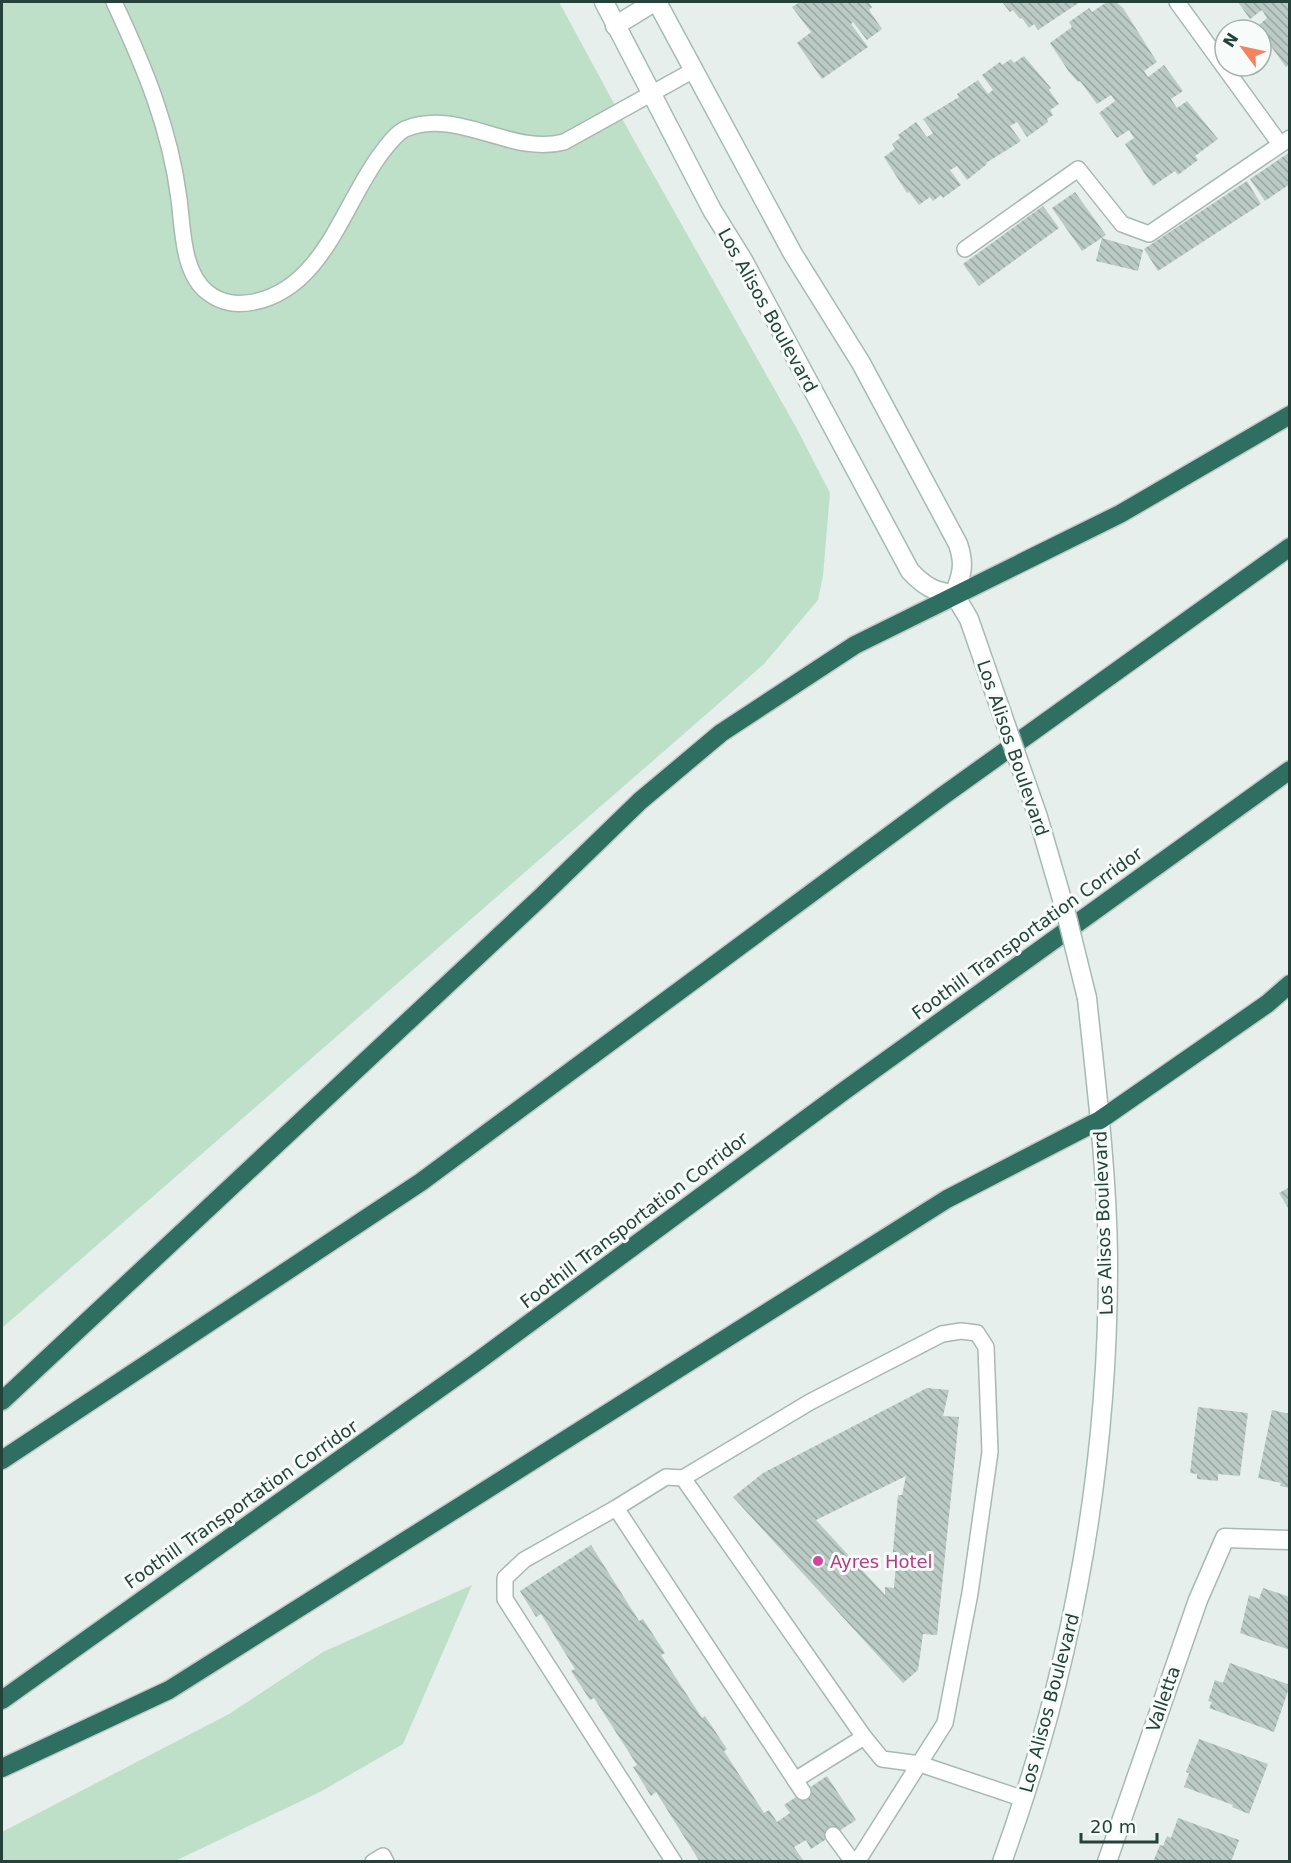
<svg xmlns="http://www.w3.org/2000/svg" width="1291" height="1863" font-family="'DejaVu Sans',sans-serif">
<style>
.green{fill:#bfe0c8}
.building{fill:url(#building-back-hatch);fill-rule:evenodd}
.lines{fill:none;stroke-linecap:round;stroke-linejoin:round}
.lane-casing{stroke:#a8b8b2;stroke-width:18}
.street-casing{stroke:#a8b8b2;stroke-width:21}
.secondary-casing{stroke:#a4bbb3;stroke-width:21}
.highway-casing{stroke:#c2cac8;stroke-width:21}
.lane{stroke:#fff;stroke-width:15}
.street{stroke:#fff;stroke-width:18}
.secondary{stroke:#fff;stroke-width:18}
.highway{stroke:#2f6f62;stroke-width:18}
.secondary-bridge-casing{stroke:#a4bbb3;stroke-width:21;stroke-linecap:butt}
.secondary-bridge{stroke:#fff;stroke-width:18}
.hotel-dot{fill:#d1479c;stroke:#f7fbf9;stroke-width:2}
.labels{text-anchor:middle;dominant-baseline:central;stroke-width:6;stroke-linejoin:round;paint-order:stroke}
.street-label{font-size:18px;fill:#24423a;stroke:#f7fbf9}
.hotel-label{font-size:18px;fill:#b23c85;stroke:#f7fbf9;text-anchor:start}
</style>
<defs>
<pattern id="building-back-hatch" width="6" height="6" patternUnits="userSpaceOnUse" patternTransform="scale(1.5)"><rect width="6" height="6" fill="#bbcac4"/><path d="M-1 5l2 2M0 0l6 6M5-1l2 2" fill="none" stroke="#98a6a0"/></pattern>
</defs>
<rect width="100%" height="100%" fill="#e6efeb"/>
<g class="green">
<path d="M2 2H559L630 133 797 429 830 493 823 576 818 600 764 664 2 1328Z"/>
<path d="M472 1585 403 1744 320 1792 175 1861H2V1832L229 1714 323 1652Z"/>
</g>
<g class="building">
<path d="M800 2H868L872 7 869 10 882 29 867 40 853 22 851 24 868 47 822 79 797 43 811 32 792 7Z"/>
<path d="M1002 2H1080L1038 30 1034 24 1029 28 1022 18 1020 19 1013 10 1010 12Z"/>
<path d="M1107 2H1116L1123 8 1157 62 1144 71 1148 77 1164 65 1183 91 1171 99 1177 108 1187 101 1218 139 1195 156 1198 160 1178 175 1175 171 1153 186 1125 144 1134 138 1129 130 1117 138 1099 113 1115 101 1111 95 1097 104 1080 81 1078 82 1069 72 1050 43 1072 27 1069 22 1089 8 1092 12Z"/>
<path d="M1238 2H1290V64L1286 67 1265 38 1267 37 1259 25 1267 18 1262 10 1250 19Z"/>
<path d="M1024 56 1051 88 1049 90 1059 104 1050 110 1053 115 1047 119 1048 122 1027 137 1017 122 1010 126 1021 141 986 163 987 164 967 180 957 166 950 170 961 185 943 198 941 195 933 201 930 197 919 205 909 192 907 193 884 157 895 149 892 144 900 138 898 135 916 122 927 137 933 133 923 119 959 97 957 94 978 80 988 94 993 90 982 75 1000 62 1002 65 1011 59 1014 63Z"/>
<path d="M1290 152V184L1265 201 1250 179Z"/>
<path d="M1247 181 1261 204 1158 271 1144 249Z"/>
<path d="M1075 192 1106 235 1082 251 1052 208Z"/>
<path d="M1043 206 1059 228 979 286 963 264Z"/>
<path d="M1102 238 1143 250 1138 271 1096 261Z"/>
<path d="M1290 1187V1211L1279 1193Z"/>
<path d="M927 1388 949 1390 943 1416 959 1417 937 1635 923 1634 918 1670 903 1683 733 1497 763 1473ZM906 1476 902 1495H898L892 1562 896 1563 894 1588 885 1587V1595L816 1520Z"/>
<path d="M1198 1407 1248 1413 1240 1476 1218 1474V1481L1197 1479V1474L1190 1473Z"/>
<path d="M1272 1410 1290 1414V1488L1280 1486 1281 1483 1258 1478Z"/>
<path d="M591 1545 639 1621 643 1619 665 1653 661 1655 702 1718 705 1716 727 1749 724 1751 764 1813 769 1810 777 1822 790 1813 784 1805 827 1776 856 1820 811 1849 806 1840 794 1847 803 1860 801 1862H700L656 1792 651 1796 633 1767 637 1765 594 1698 590 1700 571 1671 575 1669 541 1614 536 1617 520 1591Z"/>
<path d="M1263 1588 1290 1597V1650L1240 1633 1249 1595 1259 1599Z"/>
<path d="M1230 1663 1290 1685 1274 1732 1209 1708 1212 1702 1208 1701 1215 1680 1223 1683Z"/>
<path d="M1199 1739 1268 1764 1249 1814 1232 1807 1233 1805 1184 1787 1189 1773 1186 1772Z"/>
<path d="M1178 1818 1239 1840 1231 1862H1153L1160 1845 1163 1846 1167 1836 1171 1838Z"/>
</g>
<g class="lines">
<defs>
<g id="lane">
<path d="M114 2C144 66 170 128 179 199 183 228 182 272 207 292 222 304 237 305 254 302 323 288 343 205 380 155 387 146 395 134 405 129 459 107 510 156 564 142L694 70"/>
<path d="M1177 2 1280 144"/>
<path d="M965 249 1078 169 1122 224 1149 234 1290 138"/>
<path d="M683 1478 810 1402 942 1334 961 1331 977 1333 986 1347 990 1452 970 1593 945 1723 857 1862"/>
<path d="M616 1508 524 1560 505 1578V1599L674 1862"/>
<path d="M795 1780 864 1737"/>
<path d="M803 1792 616 1508 666 1477 683 1478 864 1737 882 1759 920 1764 1024 1799"/>
<path d="M833 1835 853 1862"/>
<path d="M373 1862 383 1856 386 1862"/>
</g>
<g id="street">
<path d="M615 26 654 2"/>
<path d="M1107 1862 1198 1600 1225 1538 1290 1540"/>
</g>
<g id="secondary">
<path d="M604 2 712 210 743 260 910 571C924 586 934 592 954 594L969 619 986 668"/>
<path d="M657 2 793 254 861 363 958 544C965 564 962 575 954 594"/>
<path d="M1038 817 1066 913"/>
<path d="M1002 1862C1073 1667 1109 1463 1108 1256 1107 1170 1096 1084 1087 998"/>
</g>
<g id="highway">
<path d="M2 1401 541 897 640 801 721 733 855 645 1120 514 1290 415"/>
<path d="M2 1460 421 1182 944 795 1290 547"/>
<path d="M2 1700 474 1364 844 1091 1290 770"/>
<path d="M2 1768 169 1690 947 1199 1100 1120 1267 1004 1290 984"/>
</g>
</defs>
<use href="#lane" class="lane-casing"/>
<use href="#street" class="street-casing"/>
<use href="#secondary" class="secondary-casing"/>
<use href="#highway" class="highway-casing"/>
<use href="#lane" class="lane"/>
<use href="#street" class="street"/>
<use href="#secondary" class="secondary"/>
<use href="#highway" class="highway"/>
<defs>
<g id="secondary-bridge">
<path d="M986 668 1038 817"/>
<path d="M1066 913 1087 998"/>
</g>
</defs>
<use href="#secondary-bridge" class="secondary-bridge-casing"/>
<use href="#secondary-bridge" class="secondary-bridge"/>
</g>
<circle class="hotel-dot" cx="818" cy="1561" r="6"/>
<g class="labels">
<g class="street-label">
<text transform="translate(768 310) rotate(61)">Los Alisos Boulevard</text>
<text transform="translate(1013 748) rotate(71)">Los Alisos Boulevard</text>
<text transform="translate(1027 933) rotate(-36)">Foothill Transportation Corridor</text>
<text transform="translate(634 1220) rotate(-37)">Foothill Transportation Corridor</text>
<text transform="translate(1103 1223) rotate(-92)">Los Alisos Boulevard</text>
<text transform="translate(241 1504) rotate(-35)">Foothill Transportation Corridor</text>
<text transform="translate(1163 1699) rotate(-71)">Valletta</text>
<text transform="translate(1049 1703) rotate(-75)">Los Alisos Boulevard</text>
</g>
<g class="hotel-label">
<text x="830" y="1561">Ayres Hotel</text>
</g>
</g>
<rect width="1291" height="1863" fill="none" stroke="#24423a" stroke-width="6"/>
<g transform="translate(1243 48) rotate(303)"><circle r="28" fill="#f7fbf9" stroke="#a3b1ad" stroke-width="1.5"/>
<path d="M0-4.5L10 22L0 15L-10 22Z" fill="#f4845f"/>
<text y="-9" font-size="16" font-weight="bold" text-anchor="middle" fill="#24423a">N</text>
</g>
<path d="M1081 1833v9h76v-9" fill="none" stroke="#24423a" stroke-width="3"/>
<text x="1090" y="1833" font-size="18" fill="#24423a" stroke="#f7fbf9" stroke-width="4.5" paint-order="stroke">20 m</text>
</svg>
